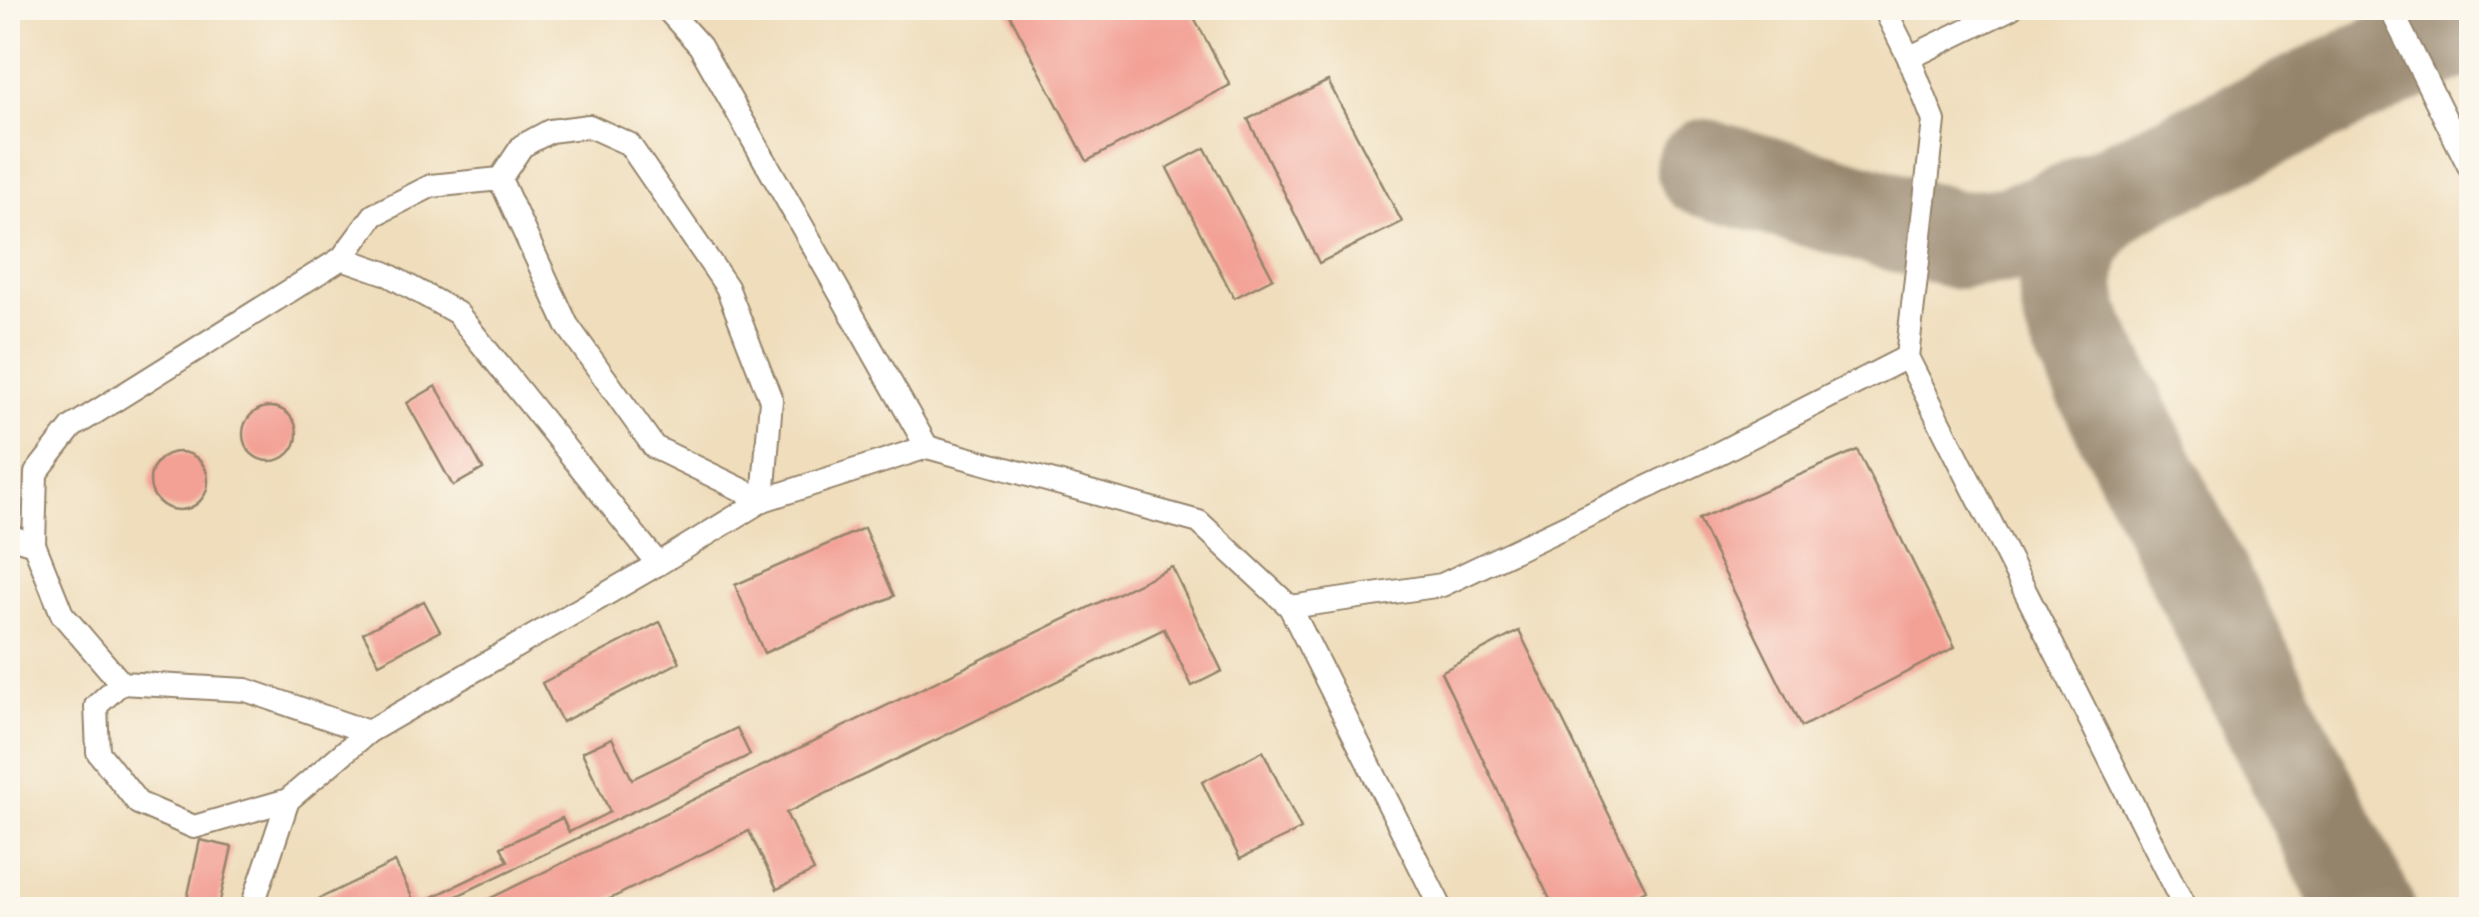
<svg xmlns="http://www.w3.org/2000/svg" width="2479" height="917" font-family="'Sorts Mill Goudy',serif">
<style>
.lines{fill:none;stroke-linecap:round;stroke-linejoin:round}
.taxiway{stroke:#95846c;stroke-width:98}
.building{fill:#f3a095}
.lane-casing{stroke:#95846c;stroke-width:26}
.lane{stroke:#fff;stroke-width:22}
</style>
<rect width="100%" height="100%" fill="#fbf7ec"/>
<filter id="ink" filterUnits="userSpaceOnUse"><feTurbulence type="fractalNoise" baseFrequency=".01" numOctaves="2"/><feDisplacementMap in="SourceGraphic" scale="20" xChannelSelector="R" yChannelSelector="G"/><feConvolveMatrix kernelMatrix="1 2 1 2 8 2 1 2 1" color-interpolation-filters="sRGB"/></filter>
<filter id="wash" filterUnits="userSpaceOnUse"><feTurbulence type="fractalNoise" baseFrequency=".0048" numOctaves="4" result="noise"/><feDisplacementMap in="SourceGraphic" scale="40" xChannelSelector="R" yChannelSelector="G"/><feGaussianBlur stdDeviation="2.25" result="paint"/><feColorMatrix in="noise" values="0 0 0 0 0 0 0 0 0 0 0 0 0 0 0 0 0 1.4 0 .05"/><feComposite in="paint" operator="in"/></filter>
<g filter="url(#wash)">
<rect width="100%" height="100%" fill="#efddbb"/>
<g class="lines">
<!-- taxiway -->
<g class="taxiway">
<path d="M1705,168L1958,240L2005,235L2036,226L2124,187"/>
<path d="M2366,910L2078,333C2054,271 2070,224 2124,187L2472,21"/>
</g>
</g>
<g id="blocks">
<!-- building -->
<g class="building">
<path d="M1015,8H1189L1230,85L1087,161L1008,11Z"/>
<path d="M1328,81L1402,222L1319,263L1248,119Z"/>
<path d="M1205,148L1273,278L1234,298L1167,168Z"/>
<path d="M436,386L483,469L453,486L407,403Z"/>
<circle cx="270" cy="434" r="27"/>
<path d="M1857,450L1955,647L1801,727L1698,519Z"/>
<circle cx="179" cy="481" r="29"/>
<path d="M864,528L894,596L764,653L735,585Z"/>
<path d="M1172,567L1222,671L1192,686L1164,629L786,813L814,871L777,889L749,831L587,910H466Z"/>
<path d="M424,601L440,631L379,663L363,633Z"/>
<path d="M660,622L680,662L562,722L542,683Z"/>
<path d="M1519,631L1646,890L1607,910H1555L1441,672Z"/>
<path d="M737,728L750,755L428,910H296L395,862L416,905L508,861L501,847L562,818L569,832L610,812L582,752L612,738L632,779Z"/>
<path d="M1263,751L1301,829L1240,859L1202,782Z"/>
<path d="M200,840L232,847L218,910L186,904Z"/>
</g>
</g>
</g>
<g filter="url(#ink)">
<use href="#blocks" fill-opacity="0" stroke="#95846c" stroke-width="2.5"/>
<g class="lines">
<!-- lane casing -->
<g class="lane-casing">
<g id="lane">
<path d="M666,8L700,46L927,447"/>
<path d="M1884,8L1909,58L1934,121L1907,357L2186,910"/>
<path d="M2390,8L2472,172"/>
<path d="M1909,58L2011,8"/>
<path d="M342,258L374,215L431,186L500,179L567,325L654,447L763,500L927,447L1199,522L1290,607L1442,910"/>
<path d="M8,536L34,544"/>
<path d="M1290,607L1442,585L1713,456L1907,357"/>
<path d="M121,683L96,706L98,752L138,803L194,827L288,800L368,732L658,564"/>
<path d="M368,732L246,690L121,683L62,614L34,544L36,473L72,427L342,258L385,273L457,313L658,564L763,500L771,400L727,287L629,144L589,126L550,131L522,146L500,179"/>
<path d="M251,910L288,800"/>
</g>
</g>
<!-- lane -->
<use href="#lane" class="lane"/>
</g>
</g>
<!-- margin -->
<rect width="2479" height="917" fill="none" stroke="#fbf7ec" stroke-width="40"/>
</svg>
